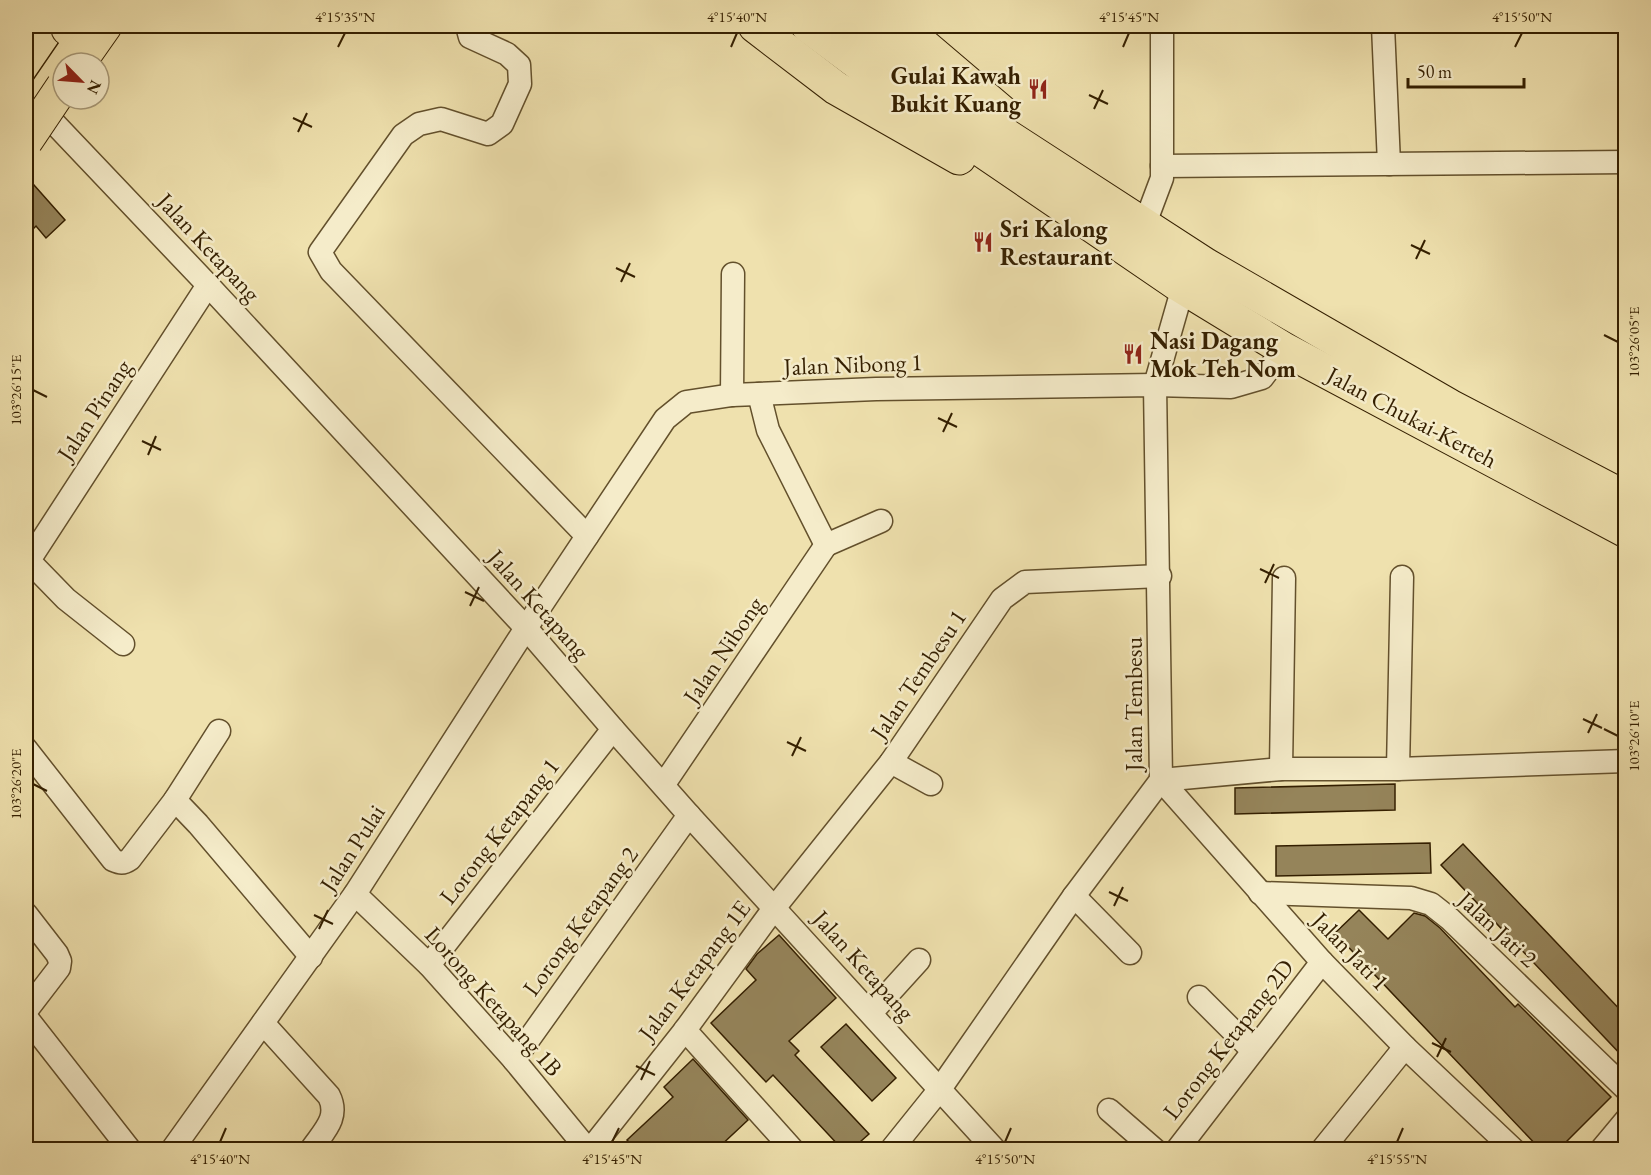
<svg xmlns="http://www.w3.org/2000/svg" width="1651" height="1175" font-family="'EB Garamond',serif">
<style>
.building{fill:#95845a;stroke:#341f00;stroke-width:1.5}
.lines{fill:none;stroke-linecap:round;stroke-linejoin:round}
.minor-casing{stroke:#63502c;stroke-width:25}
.major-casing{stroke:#341f00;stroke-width:31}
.highway-casing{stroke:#341f00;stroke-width:35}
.minor{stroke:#f5ecca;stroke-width:22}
.major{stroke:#efe1ae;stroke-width:28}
.highway{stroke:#efe1ae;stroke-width:33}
.highway-bridge-casing{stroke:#341f00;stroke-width:35;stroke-linecap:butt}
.highway-bridge{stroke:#efe1ae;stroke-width:33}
.ticks{fill:none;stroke:#341f00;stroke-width:2}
.labels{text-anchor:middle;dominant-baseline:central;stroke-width:5;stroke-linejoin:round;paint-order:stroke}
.poi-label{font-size:24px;font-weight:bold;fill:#341f00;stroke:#f5ecca;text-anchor:start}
.street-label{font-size:24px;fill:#341f00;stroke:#f5ecca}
.neatline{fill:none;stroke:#341f00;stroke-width:2}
.ticks-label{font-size:15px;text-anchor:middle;fill:#341f00}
</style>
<rect width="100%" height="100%" fill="#efe1ae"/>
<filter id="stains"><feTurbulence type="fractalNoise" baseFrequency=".00333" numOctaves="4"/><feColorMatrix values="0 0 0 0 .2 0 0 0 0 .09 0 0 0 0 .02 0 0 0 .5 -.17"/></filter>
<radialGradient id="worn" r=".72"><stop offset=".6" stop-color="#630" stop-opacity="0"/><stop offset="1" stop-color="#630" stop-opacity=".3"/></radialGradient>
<!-- building -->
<g class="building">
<path d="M26,176L65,220L46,238L36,226L26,236Z"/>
<path d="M1395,784V810L1235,814V788Z"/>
<path d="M1430,843L1431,873L1276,876V846Z"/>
<path d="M1463,844L1626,1016V1060L1441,865Z"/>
<path d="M1359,910L1388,939L1414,913L1425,916L1440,928L1515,1007L1518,1004L1611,1097L1559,1149H1540L1335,933Z"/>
<path d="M779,935L836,998L789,1041L799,1051L795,1055L869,1134L852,1149H842L773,1075L766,1082L711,1023L756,980L746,969L757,954Z"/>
<path d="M846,1024L896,1078L872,1101L821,1047Z"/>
<path d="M693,1059L748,1120L717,1149H636L627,1140L673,1097L664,1087Z"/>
</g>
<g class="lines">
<!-- minor casing -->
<g class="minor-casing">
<g id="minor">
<path d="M467,26L470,37L507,54L519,65L520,84L502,124L488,134L441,119L419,124L403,135L320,252L331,271L587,536"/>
<path d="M1383,26L1389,164"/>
<path d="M36,104L208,285L526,628L613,729L689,815L995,1150"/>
<path d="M1162,166L1626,162"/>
<path d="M1144,226L1162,178V26"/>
<path d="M759,394L768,430L826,545"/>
<path d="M732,395L733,274"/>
<path d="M826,545L881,521"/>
<path d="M28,560L66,599L123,644"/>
<path d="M26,565L208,285"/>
<path d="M26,749L113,860C120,863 123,864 130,859L175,800L198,824L311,957"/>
<path d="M891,762L931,784"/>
<path d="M1281,769L1284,578"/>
<path d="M1398,769L1402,577"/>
<path d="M1161,780L1322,962L1405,1047L1514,1150"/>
<path d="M1161,780L1281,769H1398L1626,761"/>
<path d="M664,784L826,545"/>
<path d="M175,800L219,731"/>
<path d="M1260,893L1411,898L1431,904L1450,919L1626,1089"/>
<path d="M355,894L429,965L514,1060L588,1150"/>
<path d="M1074,896L1130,953"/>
<path d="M26,914L57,954L60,961L59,968L26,1011"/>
<path d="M429,965L613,729"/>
<path d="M1199,997L1253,1051"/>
<path d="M871,1013L919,960"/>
<path d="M26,1017L130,1150"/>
<path d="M263,1023L329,1096C340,1118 323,1132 311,1150"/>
<path d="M685,1030L793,1150"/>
<path d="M514,1060L689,815"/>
<path d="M1109,1110L1155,1150"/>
<path d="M172,1150L355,894L526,628L665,419L686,402L732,395L876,389L1155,385L1231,387L1262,378L1284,349"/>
<path d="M590,1150L685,1030L775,907L891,762L1002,599L1025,582L1160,576"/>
<path d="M891,1150L940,1089L1074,896L1161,780L1155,385L1183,287"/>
<path d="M1177,1150L1322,962"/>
<path d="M1322,1150L1405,1047"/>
<path d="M1601,1150L1626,1120"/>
</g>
</g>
<!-- major casing -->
<g class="major-casing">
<path id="major" d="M35,103L85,30"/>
</g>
<!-- highway casing -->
<g class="highway-casing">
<g id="highway">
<path d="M755,26L836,88L959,158"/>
<path d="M808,26L902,96L1179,285L1284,349L1626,531"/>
<path d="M858,26L964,108L1206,265L1450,406L1626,498"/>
<path d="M901,26L1002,112"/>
<path d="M68,29V26"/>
<path d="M79,63L105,26"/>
</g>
</g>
<!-- minor -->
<use href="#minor" class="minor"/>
<!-- major -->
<use href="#major" class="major"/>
<!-- highway -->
<use href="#highway" class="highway"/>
<!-- highway-bridge casing -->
<g class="highway-bridge-casing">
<path id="highway-bridge" d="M26,141L63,86"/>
</g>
<!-- highway-bridge -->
<use href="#highway-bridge" class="highway-bridge"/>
</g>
<!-- ticks -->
<path class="ticks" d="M338,47L345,33M731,47L737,33M1123,47L1129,33M1515,47L1522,33M1089,95L1108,104M1094,109L1103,90M293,118L312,127M298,132L307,113M1411,245L1430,254M1416,259L1425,240M616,268L635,277M621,282L630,263M1604,335L1618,342M33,390L47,397M938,418L957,427M943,432L952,413M142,441L161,450M148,455L156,436M1260,569L1279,578M1265,583L1274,564M465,592L484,601M470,606L479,587M1583,719L1602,728M1604,729L1618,736M1588,733L1597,714M787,742L806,751M792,756L801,737M33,784L47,791M1109,892L1128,901M1114,906L1123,887M314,915L333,924M319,929L328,910M1432,1043L1451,1052M1437,1057L1446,1038M636,1066L655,1075M641,1080L650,1061M220,1142L226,1128M612,1142L619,1128M1005,1142L1011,1128M1397,1142L1403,1128"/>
<!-- icons -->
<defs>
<g id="restaurant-bare" transform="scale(1.62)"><path d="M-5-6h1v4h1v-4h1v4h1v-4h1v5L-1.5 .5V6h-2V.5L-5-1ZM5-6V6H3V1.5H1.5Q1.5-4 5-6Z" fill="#8f2418" stroke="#f5ecca" stroke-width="2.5" paint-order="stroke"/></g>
</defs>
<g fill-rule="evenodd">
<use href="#restaurant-bare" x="1038" y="89"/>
<use href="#restaurant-bare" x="983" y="242"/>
<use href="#restaurant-bare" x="1133" y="354"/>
</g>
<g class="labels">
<!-- poi labels -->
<g class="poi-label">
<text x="1021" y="75" text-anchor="end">Gulai Kawah<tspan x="1021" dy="28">Bukit Kuang</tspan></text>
<text x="1000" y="228">Sri Kalong<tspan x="1000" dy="28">Restaurant</tspan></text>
<text x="1150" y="340">Nasi Dagang<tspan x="1150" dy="28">Mok Teh Nom</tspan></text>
</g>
<!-- street labels -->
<g class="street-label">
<text transform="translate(209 247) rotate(47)">Jalan Ketapang</text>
<text transform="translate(853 364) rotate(-2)">Jalan Nibong 1</text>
<text transform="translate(94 410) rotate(-57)">Jalan Pinang</text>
<text transform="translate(1412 417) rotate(28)">Jalan Chukai-Kerteh</text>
<text transform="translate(539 604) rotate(48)">Jalan Ketapang</text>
<text transform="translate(723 650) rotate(-56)">Jalan Nibong</text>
<text transform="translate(918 674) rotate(-56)">Jalan Tembesu 1</text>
<text transform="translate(1133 704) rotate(-90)">Jalan Tembesu</text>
<text transform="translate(499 831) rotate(-52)">Lorong Ketapang 1</text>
<text transform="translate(352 848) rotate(-57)">Jalan Pulai</text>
<text transform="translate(580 921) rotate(-54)">Lorong Ketapang 2</text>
<text transform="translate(1498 929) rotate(43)">Jalan Jati 2</text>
<text transform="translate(1351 951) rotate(46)">Jalan Jati 1</text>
<text transform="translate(864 965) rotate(48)">Jalan Ketapang</text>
<text transform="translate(694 970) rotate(-53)">Jalan Ketapang 1E</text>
<text transform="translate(494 1001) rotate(48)">Lorong Ketapang 1B</text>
<text transform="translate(1228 1039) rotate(-52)">Lorong Ketapang 2D</text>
</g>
</g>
<!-- margin -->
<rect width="1651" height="1175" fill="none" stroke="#efe1ae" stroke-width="66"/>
<!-- north arrow -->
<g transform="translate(81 81) rotate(115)"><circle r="28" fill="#f5ecca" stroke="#a89a79" stroke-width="1.5"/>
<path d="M0-4.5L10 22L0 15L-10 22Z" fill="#8f2418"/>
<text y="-9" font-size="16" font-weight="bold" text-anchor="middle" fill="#341f00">N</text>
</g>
<!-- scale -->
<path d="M1408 78v9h116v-9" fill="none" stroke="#341f00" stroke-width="3"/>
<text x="1417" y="78" font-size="18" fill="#341f00" stroke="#f5ecca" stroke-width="4.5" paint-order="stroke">50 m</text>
<rect x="33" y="33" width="1585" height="1109" class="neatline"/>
<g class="ticks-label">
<text x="345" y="22">4°15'35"N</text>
<text x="737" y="22">4°15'40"N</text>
<text x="1129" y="22">4°15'45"N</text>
<text x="1522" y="22">4°15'50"N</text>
<text transform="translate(1634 342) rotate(-90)" y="5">103°26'05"E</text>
<text transform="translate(16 390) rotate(-90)" y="5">103°26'15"E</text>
<text transform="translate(1634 736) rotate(-90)" y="5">103°26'10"E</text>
<text transform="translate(16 784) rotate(-90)" y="5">103°26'20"E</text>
<text x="220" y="1164">4°15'40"N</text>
<text x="612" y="1164">4°15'45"N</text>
<text x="1005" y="1164">4°15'50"N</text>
<text x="1397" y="1164">4°15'55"N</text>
</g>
<rect width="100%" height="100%" filter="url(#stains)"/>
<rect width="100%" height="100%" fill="url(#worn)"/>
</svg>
